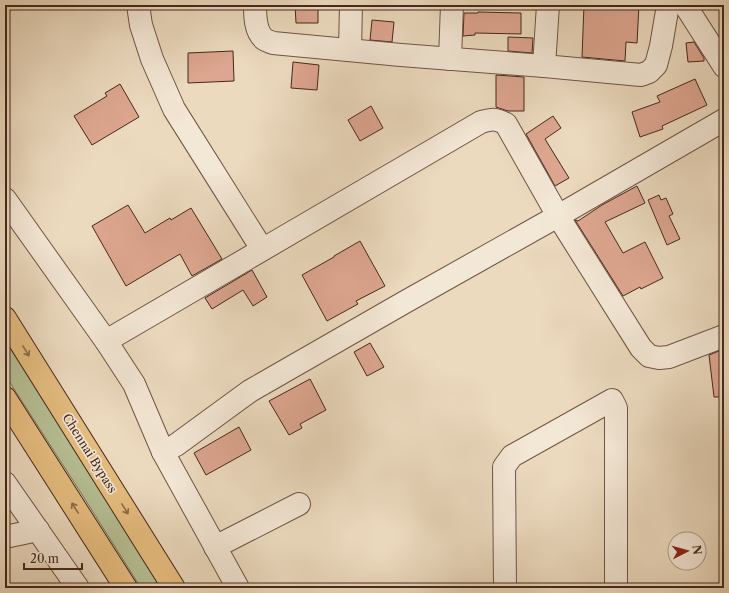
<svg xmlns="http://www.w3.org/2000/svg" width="729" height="593" font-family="'Libre Caslon Text',serif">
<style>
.green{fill:#b6c094;stroke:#7e7458}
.building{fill:#dda690;stroke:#45281b}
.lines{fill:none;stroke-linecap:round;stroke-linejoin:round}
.minor-casing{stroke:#6f5444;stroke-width:24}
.highway-casing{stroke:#45281b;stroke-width:24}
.minor{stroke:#f3e7d5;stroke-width:22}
.highway{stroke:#e6bd80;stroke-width:22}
.oneway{stroke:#8d6b48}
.labels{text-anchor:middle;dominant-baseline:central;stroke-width:3.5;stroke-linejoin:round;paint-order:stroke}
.street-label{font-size:12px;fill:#45281b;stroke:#f3e7d5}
</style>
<rect width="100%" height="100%" fill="#ecdabf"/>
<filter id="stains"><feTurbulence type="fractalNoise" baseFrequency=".005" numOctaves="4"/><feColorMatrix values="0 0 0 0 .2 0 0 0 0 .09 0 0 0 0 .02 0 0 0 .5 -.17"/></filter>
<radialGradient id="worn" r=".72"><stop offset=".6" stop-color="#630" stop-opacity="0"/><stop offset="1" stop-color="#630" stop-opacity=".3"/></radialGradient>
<!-- green -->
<path class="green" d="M5,340L91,473L162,588H141L83,496L5,375Z"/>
<!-- building -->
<g class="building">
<path d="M295,5H318V23H296Z"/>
<path d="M584,5H639L637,43L626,42L625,61L582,57Z"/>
<path d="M478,12L521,13V34L475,33V35L463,36L464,13H478Z"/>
<path d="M372,20L394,22L392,42L370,40Z"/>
<path d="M508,37L533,38L532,53L508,51Z"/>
<path d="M694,42L704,58V61L688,62L686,43Z"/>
<path d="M233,51L234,81L188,83V53Z"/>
<path d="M293,62L319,65L317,90L291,88Z"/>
<path d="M496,75L524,77V111H508L496,107Z"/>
<path d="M695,79L707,105L662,126L663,129L640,137L632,112L660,102L657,96Z"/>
<path d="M120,84L139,117L92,145L74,116L107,96L105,93Z"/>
<path d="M371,106L383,128L360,141L348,120Z"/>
<path d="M553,116L561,128L545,139L569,178L555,186L526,134Z"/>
<path d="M637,186L645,203L605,222L623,253L645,242L663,278L641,289L640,287L623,296L575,220H576L578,221L602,205Z"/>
<path d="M659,195L661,200L666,198L673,214L669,216L680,239L667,245L648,200Z"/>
<path d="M128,205L145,233L170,218L171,220L191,208L222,259L192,276L180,254L126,286L92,226Z"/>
<path d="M360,241L385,286L356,301L358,304L327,321L302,275L334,257V256Z"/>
<path d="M252,270L267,297L253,306L243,290L212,309L205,298Z"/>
<path d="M370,343L384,367L367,376L354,352Z"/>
<path d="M724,349V397H714L709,355Z"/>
<path d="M310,379L326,410L300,424L302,428L289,435L269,401Z"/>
<path d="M239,427L251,450L206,475L194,453Z"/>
</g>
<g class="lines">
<!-- minor casing -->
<g class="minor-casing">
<g id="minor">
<path d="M138,5L141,25L152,59L174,109L262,249"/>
<path d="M255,5C255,16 255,31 264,39C267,41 271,42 273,43L401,55L544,66L641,75L649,72L656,65L661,46L668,5"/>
<path d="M685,5L724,66"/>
<path d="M350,50L351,5"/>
<path d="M450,59L452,5"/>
<path d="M544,66L548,5"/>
<path d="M5,199L106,341L134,384L163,452L238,588"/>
<path d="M106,341L481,122C492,119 495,118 506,124L558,216L641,348L649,356L659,358L669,357L724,336"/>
<path d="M163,452L176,445L250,391L405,302L558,216L724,120"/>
<path d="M5,483L78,588"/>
<path d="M5,537L38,530"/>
<path d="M215,547L299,504"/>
<path d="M505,588L504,467L512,456L612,400L616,408V588"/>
</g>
</g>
<!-- highway casing -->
<g class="highway-casing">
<g id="highway">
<path d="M5,318L174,588"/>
<path d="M5,398L126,588"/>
</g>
</g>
<!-- minor -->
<use href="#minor" class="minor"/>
<!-- highway -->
<use href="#highway" class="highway"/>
</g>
<!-- one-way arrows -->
<defs><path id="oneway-shaft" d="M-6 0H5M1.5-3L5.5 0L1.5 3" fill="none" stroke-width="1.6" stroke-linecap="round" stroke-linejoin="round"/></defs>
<g class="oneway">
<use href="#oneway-shaft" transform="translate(26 351) rotate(58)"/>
<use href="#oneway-shaft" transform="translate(75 508) rotate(-122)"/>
<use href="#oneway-shaft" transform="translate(125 509) rotate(58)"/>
</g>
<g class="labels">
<!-- street labels -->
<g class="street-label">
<text transform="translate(90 453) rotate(58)">Chennai Bypass</text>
</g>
</g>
<!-- margin -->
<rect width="729" height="593" fill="none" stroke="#ecdabf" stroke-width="20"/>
<rect x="6" y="6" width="717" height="581" fill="none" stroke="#45281b" stroke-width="2"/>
<rect x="10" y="10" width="709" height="573" fill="none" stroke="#45281b"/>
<!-- north arrow -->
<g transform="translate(687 551) rotate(84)"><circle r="19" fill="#f3e7d5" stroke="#ad9b8b"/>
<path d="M0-3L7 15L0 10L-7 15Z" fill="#8f2418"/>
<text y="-6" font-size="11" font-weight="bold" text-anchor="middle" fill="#45281b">N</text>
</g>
<!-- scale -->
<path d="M24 563v6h58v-6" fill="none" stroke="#45281b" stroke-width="2"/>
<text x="30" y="563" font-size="12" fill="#45281b" stroke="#f3e7d5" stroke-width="3" paint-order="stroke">20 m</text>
<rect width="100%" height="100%" filter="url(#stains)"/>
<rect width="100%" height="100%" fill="url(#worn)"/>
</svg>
